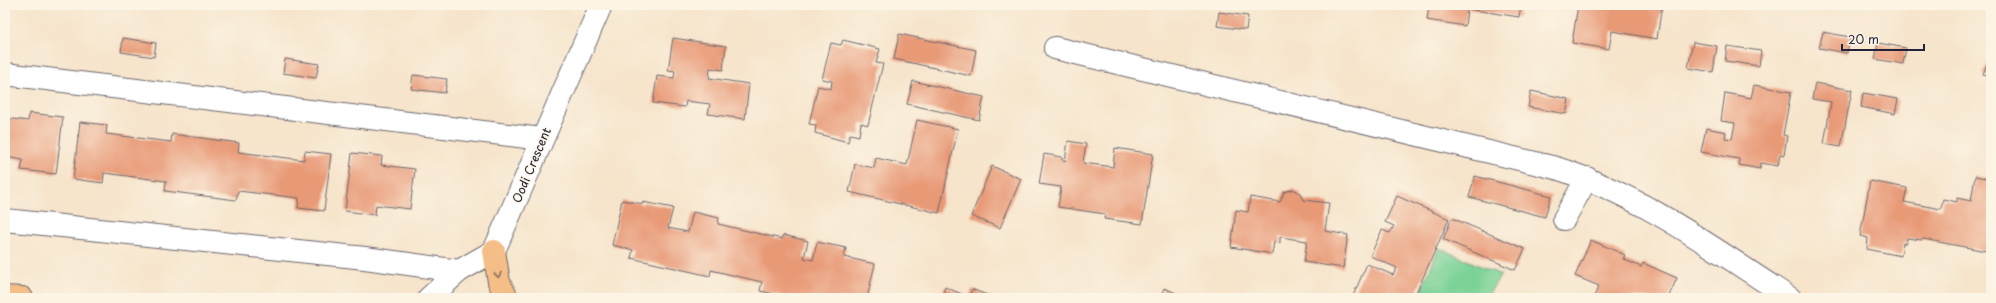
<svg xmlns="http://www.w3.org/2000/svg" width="1996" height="303" font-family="'Playpen Sans',sans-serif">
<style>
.green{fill:#7ad297;stroke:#4e7a69}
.building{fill:#e89976}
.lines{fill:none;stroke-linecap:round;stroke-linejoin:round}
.minor-casing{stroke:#6c666d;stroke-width:24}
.major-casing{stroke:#6c666d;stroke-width:24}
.minor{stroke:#fff;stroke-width:22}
.major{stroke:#f6be87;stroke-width:22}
.oneway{stroke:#8c7061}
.labels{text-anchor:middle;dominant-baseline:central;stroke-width:3;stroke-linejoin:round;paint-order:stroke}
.street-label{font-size:12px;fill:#22223b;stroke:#fcf5e5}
</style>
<rect width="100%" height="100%" fill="#fcf5e5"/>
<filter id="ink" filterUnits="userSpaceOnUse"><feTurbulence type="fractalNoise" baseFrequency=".025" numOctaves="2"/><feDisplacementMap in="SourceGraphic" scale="8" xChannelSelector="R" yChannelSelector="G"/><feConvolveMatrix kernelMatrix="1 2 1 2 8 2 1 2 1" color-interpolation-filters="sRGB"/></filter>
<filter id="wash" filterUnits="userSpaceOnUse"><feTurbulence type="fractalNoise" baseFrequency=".012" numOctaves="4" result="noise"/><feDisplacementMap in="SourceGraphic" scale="16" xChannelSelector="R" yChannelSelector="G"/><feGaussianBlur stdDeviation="0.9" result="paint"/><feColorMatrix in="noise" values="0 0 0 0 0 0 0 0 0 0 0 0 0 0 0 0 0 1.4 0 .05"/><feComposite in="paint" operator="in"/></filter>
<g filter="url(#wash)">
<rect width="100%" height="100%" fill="#f6e4cb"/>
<!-- green -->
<path class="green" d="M1439,248L1501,275L1486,298H1418Z"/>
<g id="blocks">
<!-- building -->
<g class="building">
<path d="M1429,5H1521L1519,17L1467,9L1465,26L1427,20Z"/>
<path d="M1578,5H1662L1657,39L1612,31L1609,49L1572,43Z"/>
<path d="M1219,12L1248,16L1246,30L1217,26Z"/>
<path d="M1823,32L1850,37L1847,53L1819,48Z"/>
<path d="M899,34L976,50L971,76L894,59Z"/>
<path d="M123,38L156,43L154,57L121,52Z"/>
<path d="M673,38L726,46L723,70L710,68L709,78L749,84L745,119L708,114L710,104L686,101L685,107L653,103L657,76L674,78L675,71L668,70Z"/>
<path d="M843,40L880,49L876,63L883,64L868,125L861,123L859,136L850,134L848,142L815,133L816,125L809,124L818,86L831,89L832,81L822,79L831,43L841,45Z"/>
<path d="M1693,42L1717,46L1713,72L1688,68Z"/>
<path d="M1878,43L1906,48L1903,64L1875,59Z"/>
<path d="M1727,46L1761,51L1759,66L1725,61Z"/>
<path d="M1991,54V77L1983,74Z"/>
<path d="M285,59L319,64L316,78L283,73Z"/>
<path d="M413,75L447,79L445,93L411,89Z"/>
<path d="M913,81L984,97L979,120L907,104Z"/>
<path d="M1815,83L1852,90L1841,147L1824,144L1831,102L1812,99Z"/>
<path d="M1754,85L1791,92L1783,135L1787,136L1784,155L1780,154L1778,166L1761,163L1760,169L1739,165V159L1701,152L1706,128L1726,132L1725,138L1732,139L1735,123L1721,121L1725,93L1751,98Z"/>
<path d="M1531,91L1569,99L1566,114L1528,107Z"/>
<path d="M1863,93L1898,99L1895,114L1861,107Z"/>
<path d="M29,113L63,117L56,174L21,170L23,160L5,157V118L28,121Z"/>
<path d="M917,120L958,129L939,213L849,192L855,164L874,168L876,158L907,165Z"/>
<path d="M80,122L107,125L106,134L171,142L172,134L239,143L238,152L304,160L305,151L331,154L324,211L298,208L299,198L238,191L236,200L165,191L166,181L104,173L103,183L73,179Z"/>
<path d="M1068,141L1086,144L1083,163L1113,167L1115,148L1153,154L1142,224L1104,219L1105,214L1058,207L1061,187L1039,184L1044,154L1062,157V160L1065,161Z"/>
<path d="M352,153L382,156L381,165L415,169L410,209L376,205L375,215L345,211Z"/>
<path d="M992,166L1021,179L1000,228L971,216Z"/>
<path d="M1475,176L1551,196L1545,217L1469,197Z"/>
<path d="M1975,176L1991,179V252L1923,239L1922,240L1907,238L1906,243H1903L1901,256L1867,249L1868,238L1860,236L1870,181L1907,188L1904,202L1941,209L1943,199L1957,202V198L1971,201Z"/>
<path d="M1293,189L1300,193L1303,200L1329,203L1325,231L1348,235L1343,268L1304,262L1307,241L1280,237V243L1274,242L1272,254L1231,247L1236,210L1248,212L1250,197L1280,202L1284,192Z"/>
<path d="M1397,196L1449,219L1414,298H1352L1367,264L1393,275L1397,268L1370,256L1382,230L1390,233L1394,226L1385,222Z"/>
<path d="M622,200L643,204V202L673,208L668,228L688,232L693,212L719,218L718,224L782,239L783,235L808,241L804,258L813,260L817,242L846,248L844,257L875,264L867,298H791L760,291L762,282L711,270L710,276L631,258L633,250L612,245Z"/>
<path d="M1452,218L1525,249L1515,270L1443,239Z"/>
<path d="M1591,240L1625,255L1623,259L1641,267L1643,263L1677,278L1668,298H1593L1599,286L1575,276Z"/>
<path d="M945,287L969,297L972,289L994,298H941Z"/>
<path d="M1164,288L1188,298H1160Z"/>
</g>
</g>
</g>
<g filter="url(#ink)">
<use href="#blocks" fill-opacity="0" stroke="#6c666d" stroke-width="1"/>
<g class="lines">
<!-- minor casing -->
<g class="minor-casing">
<g id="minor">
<path d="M1055,48L1556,168C1642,195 1715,250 1790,298"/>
<path d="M5,74L542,139"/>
<path d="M1564,219L1587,178"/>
<path d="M5,220L365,258L459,271"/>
<path d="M429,298L459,271L494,251L601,5"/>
</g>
</g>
<!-- major casing -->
<g class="major-casing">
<g id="major">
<path d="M494,251L499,282L507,298"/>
<path d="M5,297L22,298"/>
</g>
</g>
<!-- minor -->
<use href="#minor" class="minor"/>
<!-- major -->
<use href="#major" class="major"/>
</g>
<!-- one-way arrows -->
<defs><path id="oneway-chevron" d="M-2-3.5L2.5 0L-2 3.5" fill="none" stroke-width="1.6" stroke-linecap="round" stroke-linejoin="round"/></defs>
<use class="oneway" href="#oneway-chevron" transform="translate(498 275) rotate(80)"/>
</g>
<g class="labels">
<!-- street labels -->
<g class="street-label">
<text transform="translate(531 165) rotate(-67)">Oodi Crescent</text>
</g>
</g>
<!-- margin -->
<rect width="1996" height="303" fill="none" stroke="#fcf5e5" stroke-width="20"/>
<!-- scale -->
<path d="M1842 44v6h82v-6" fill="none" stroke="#22223b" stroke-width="2"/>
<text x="1848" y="44" font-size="12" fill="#22223b" stroke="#fcf5e5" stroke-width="3" paint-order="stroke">20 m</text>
</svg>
